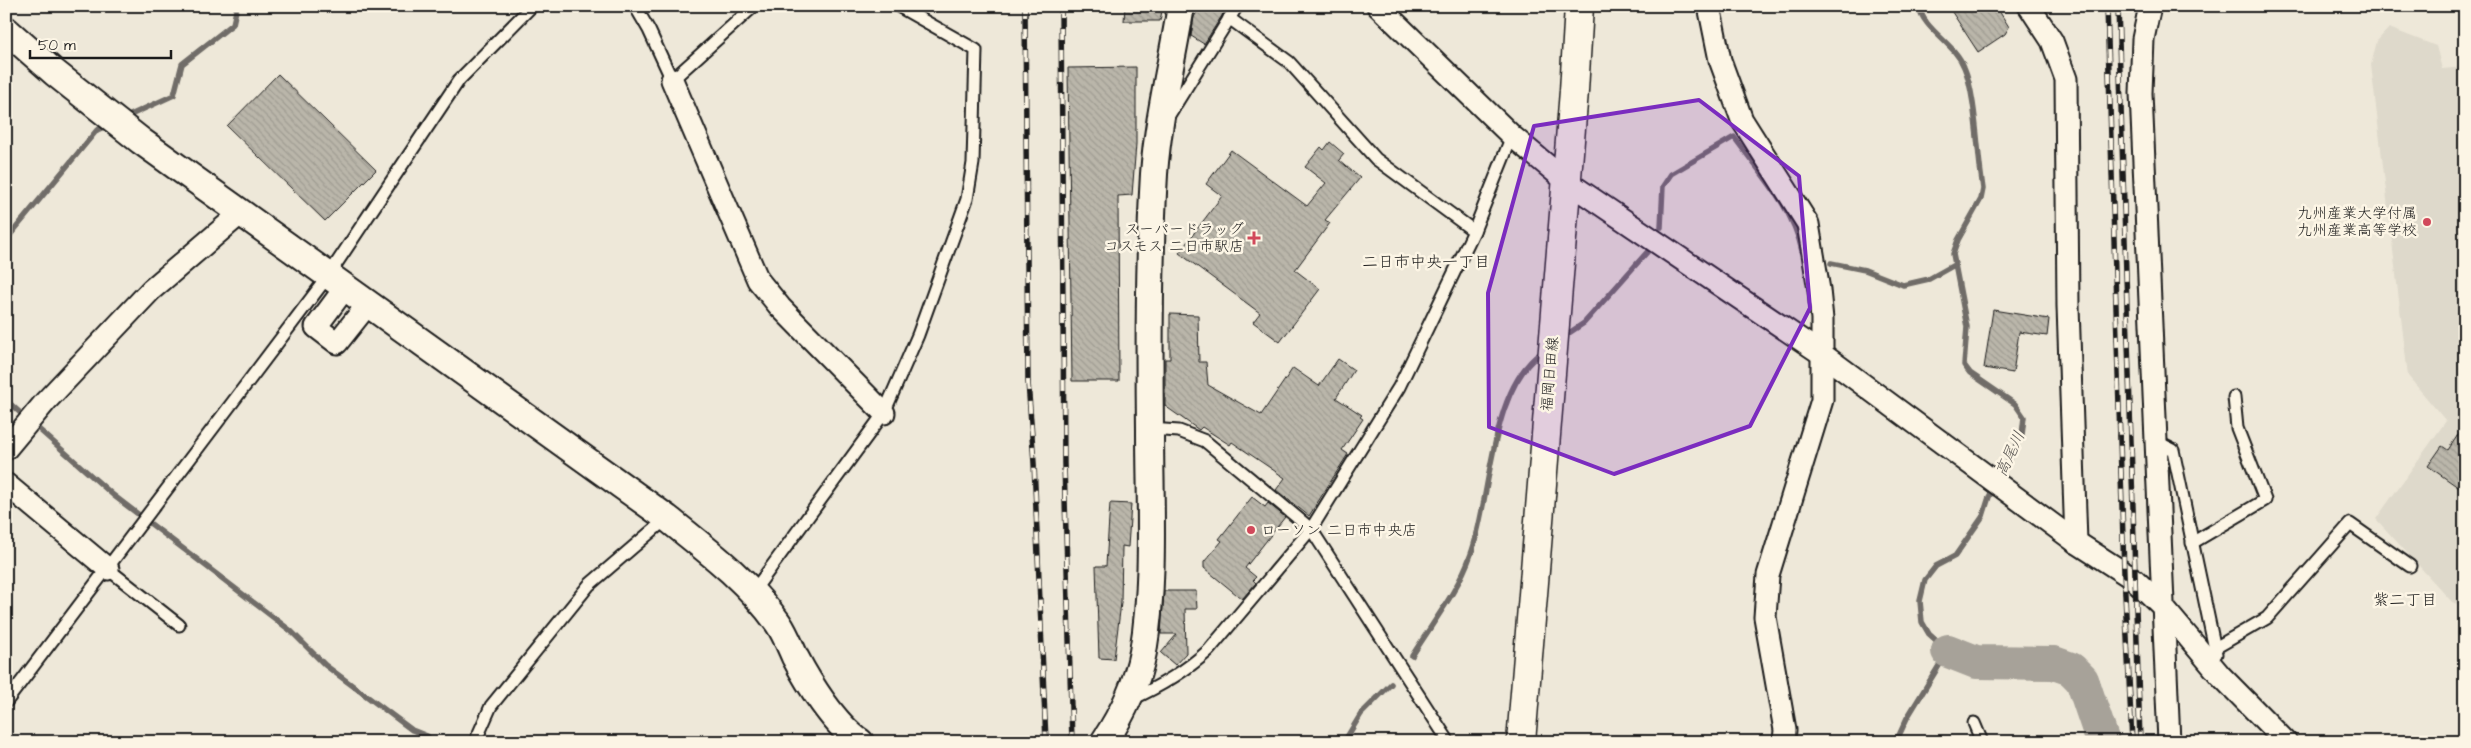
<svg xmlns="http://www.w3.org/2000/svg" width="2471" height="748" font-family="'Architects Daughter','Klee One',sans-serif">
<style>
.built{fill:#ded9cb}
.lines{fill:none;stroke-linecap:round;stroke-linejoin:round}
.stream{stroke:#6f6c67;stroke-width:5.5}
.river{stroke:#a7a299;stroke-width:34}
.building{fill:url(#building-back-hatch);stroke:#1c1c1c}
.service-casing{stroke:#1c1c1c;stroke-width:15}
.minor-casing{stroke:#1c1c1c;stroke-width:25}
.tertiary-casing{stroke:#1c1c1c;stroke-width:30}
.secondary-casing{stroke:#1c1c1c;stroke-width:31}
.service{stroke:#fcf5e5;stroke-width:11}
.minor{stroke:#fcf5e5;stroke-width:21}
.tertiary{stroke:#fcf5e5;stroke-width:26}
.secondary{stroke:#fcf5e5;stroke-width:28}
.rail-casing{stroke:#1c1c1c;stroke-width:5.5}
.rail{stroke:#fcf5e5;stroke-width:4;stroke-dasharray:11;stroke-linecap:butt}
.marked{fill:#7b2cbf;fill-opacity:0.2;stroke:#7b2cbf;stroke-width:4;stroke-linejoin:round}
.poi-dot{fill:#d1495b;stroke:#fcf5e5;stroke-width:2}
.labels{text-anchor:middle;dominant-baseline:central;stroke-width:5;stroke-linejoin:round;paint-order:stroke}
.poi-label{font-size:15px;fill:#1c1c1c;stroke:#fcf5e5;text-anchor:end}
.street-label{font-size:15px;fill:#1c1c1c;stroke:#fcf5e5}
.neighbourhood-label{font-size:16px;fill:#1c1c1c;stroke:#fcf5e5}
.water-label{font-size:16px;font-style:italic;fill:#5b5854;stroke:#fcf5e5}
</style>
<defs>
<pattern id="building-back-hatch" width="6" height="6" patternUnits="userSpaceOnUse" patternTransform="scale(1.25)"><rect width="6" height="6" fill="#bab6aa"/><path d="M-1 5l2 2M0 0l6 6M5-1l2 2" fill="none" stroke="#9f9c92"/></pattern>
</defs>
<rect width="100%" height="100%" fill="#eee8d9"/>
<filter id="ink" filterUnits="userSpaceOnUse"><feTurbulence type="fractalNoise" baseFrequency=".02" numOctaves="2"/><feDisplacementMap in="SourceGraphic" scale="10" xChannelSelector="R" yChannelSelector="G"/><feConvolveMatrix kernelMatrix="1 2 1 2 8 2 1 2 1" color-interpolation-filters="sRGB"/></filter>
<g filter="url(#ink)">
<!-- built -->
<path class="built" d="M2389,28L2436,46L2442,69L2465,67V607L2452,602L2376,519L2446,421L2408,376L2371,65L2377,41Z"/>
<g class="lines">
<!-- stream -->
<g class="stream">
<path d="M124,118L174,95L182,64L233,24L237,6"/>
<path d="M1661,227L1663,186L1671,174L1734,137C1760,173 1793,207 1802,251"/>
<path d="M6,240L97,130L109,125"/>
<path d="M1831,263L1865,270L1903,285L1929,279L1954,265"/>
<path d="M1566,335L1584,323L1649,250"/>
<path d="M6,400L26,418"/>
<path d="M33,424L113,495L291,631L325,665L412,730L427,736L433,742"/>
<path d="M1412,656C1433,622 1458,591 1471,554C1492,496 1489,389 1542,352"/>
<path d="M1344,742L1361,714L1391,684"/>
<path d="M1896,742L1907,718L1948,651L1929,634L1922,622L1920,601L1925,580L1936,566L1955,556L1983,516L1989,497L2022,435L2024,417L2015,404L1970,373L1964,365L1967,327L1953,254L1958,240L1981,199L1983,189L1981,174C1977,145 1975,92 1964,67C1954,42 1923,30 1919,6"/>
</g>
<!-- river -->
<path class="river" d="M1948,651L1976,662L2054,663L2071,669L2082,680L2103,742"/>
</g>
<!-- building -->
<g class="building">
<path d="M1125,6H1163L1160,21H1124Z"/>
<path d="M1201,6H1228L1204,44L1191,36L1194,17Z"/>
<path d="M1948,6H1996L2009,27L2005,34L1978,52Z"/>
<path d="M1136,67V144L1132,195L1118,196L1119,381H1072L1068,68Z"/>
<path d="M278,74L376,170L325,221L227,126Z"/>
<path d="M1330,142L1344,154L1339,160L1360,178L1325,220L1330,223L1295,270L1320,289L1280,342L1253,322L1260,313L1179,253L1222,196L1206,184L1231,150L1307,206L1326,183L1305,167L1321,147L1324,150Z"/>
<path d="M1993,310L2049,319L2047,336L2019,332L2013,373L1984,368Z"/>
<path d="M1170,314L1198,315L1199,362H1206L1208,385L1261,415L1293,368L1319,386L1338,359L1354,370L1336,398L1362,415L1360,417L1363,419L1342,450L1348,454L1309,516L1276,490L1285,478L1232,442L1230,445L1202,427L1199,430L1165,406V359H1170Z"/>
<path d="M2465,424V492L2428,466L2442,446L2448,450Z"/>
<path d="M1252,497L1265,507L1268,503L1285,517L1245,568L1256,577L1253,580L1256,583L1242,599L1204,568V562L1222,541L1219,539Z"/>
<path d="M1110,503L1131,504L1128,547L1122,546L1121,603L1114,659L1099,658L1096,566H1106Z"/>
<path d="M1164,591H1196L1197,609H1185L1186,653L1175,665L1161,653L1177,634H1161Z"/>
</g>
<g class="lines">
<!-- service casing -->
<g class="service-casing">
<g id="service">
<path d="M635,6L649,30L672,80L754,6"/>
<path d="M1229,18L1289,62L1376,159L1474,231"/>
<path d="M1169,115L1237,6"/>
<path d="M1150,429L1179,431L1205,441L1311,529L1449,742"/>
<path d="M2155,441L2173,450L2216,654"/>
<path d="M2192,543L2265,500L2237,428L2234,397"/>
<path d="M108,569L179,625"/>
<path d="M753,592L884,413L918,335L967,199L973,163L976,50L898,6"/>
<path d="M2215,648L2267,618L2350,524L2410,566"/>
<path d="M1130,700C1159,687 1185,672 1209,650L1311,529L1399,387L1474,231L1512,136"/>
<path d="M6,702L328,276L459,80L532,6"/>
<path d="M1974,723L1982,742"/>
<path d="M475,742L491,706L589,585L667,518"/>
</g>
</g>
<!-- minor casing -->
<g class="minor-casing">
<g id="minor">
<path d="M1378,6L1512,136L1566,181L1822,354L2076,542L2135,580L2162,606L2220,675L2286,742"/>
<path d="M1709,6L1720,60L1742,120L1808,224L1819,290L1822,319V400L1768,575L1765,617L1785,730L1784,742"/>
<path d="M2029,6L2052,41L2066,79L2068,306L2076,542"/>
<path d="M2150,6L2143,39L2141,93L2169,742"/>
<path d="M672,80L758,280L780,307L884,413"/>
<path d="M345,288L316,327L337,343L368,304"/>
<path d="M6,449L46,401L151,290L241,213"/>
<path d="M6,484L108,569"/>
</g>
</g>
<!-- tertiary casing -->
<g class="tertiary-casing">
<g id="tertiary">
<path d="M6,30L55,73L141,141L667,518C707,550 748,581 778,623C785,633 790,646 795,657C809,684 835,725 860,742"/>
<path d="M1104,742C1122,715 1137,684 1143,652C1155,582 1150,502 1150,430C1149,345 1149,259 1154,174C1158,118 1172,62 1181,6"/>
</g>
</g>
<!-- secondary casing -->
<g class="secondary-casing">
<path id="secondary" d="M1521,742L1574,91L1579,6"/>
</g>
<!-- service -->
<use href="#service" class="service"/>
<!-- minor -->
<use href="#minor" class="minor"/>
<!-- tertiary -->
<use href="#tertiary" class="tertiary"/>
<!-- secondary -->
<use href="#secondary" class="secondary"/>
<!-- rail casing -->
<g class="rail-casing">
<g id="rail">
<path d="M1025,6L1028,382L1034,463L1046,742"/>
<path d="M1061,6L1064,464L1072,742"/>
<path d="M2107,6L2124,573L2132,742"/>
<path d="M2118,6L2140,742"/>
</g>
</g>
<!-- rail -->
<use href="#rail" class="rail"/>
</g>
</g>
<!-- marked area -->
<path class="marked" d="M1699,100L1799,176L1810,308L1750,426L1614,474L1489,427L1488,293L1534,126Z"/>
<!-- markers -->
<g class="poi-dot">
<circle cx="2427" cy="222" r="5"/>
<path d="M1251.5 230.5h5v5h5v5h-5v5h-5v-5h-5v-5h5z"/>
<circle cx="1251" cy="530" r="5"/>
</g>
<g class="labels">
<!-- poi labels -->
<g class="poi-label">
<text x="2417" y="213">九州産業大学付属<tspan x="2417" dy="17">九州産業高等学校</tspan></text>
<text x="1244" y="229">スーパードラッグ<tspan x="1244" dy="17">コスモス 二日市駅店</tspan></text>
<text x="1261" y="530" text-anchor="start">ローソン 二日市中央店</text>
</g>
<!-- street labels -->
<g class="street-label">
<text transform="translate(1550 374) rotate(-85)">福岡日田線</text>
</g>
<!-- neighbourhood labels -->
<g class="neighbourhood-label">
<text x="1426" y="262">二日市中央一丁目</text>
<text x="2405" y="600">紫二丁目</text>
</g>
<!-- water labels -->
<g class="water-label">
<text transform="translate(2010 454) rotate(-65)">高尾川</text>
</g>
</g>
<!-- margin -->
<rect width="2471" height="748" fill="none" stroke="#fcf5e5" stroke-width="25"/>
<rect x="12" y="12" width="2446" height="723" fill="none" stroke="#1c1c1c" stroke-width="2" filter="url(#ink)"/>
<!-- scale -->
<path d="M30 50v8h141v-8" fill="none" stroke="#1c1c1c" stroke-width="2.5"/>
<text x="38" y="50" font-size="15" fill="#1c1c1c" stroke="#fcf5e5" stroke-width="4" paint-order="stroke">50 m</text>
</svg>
